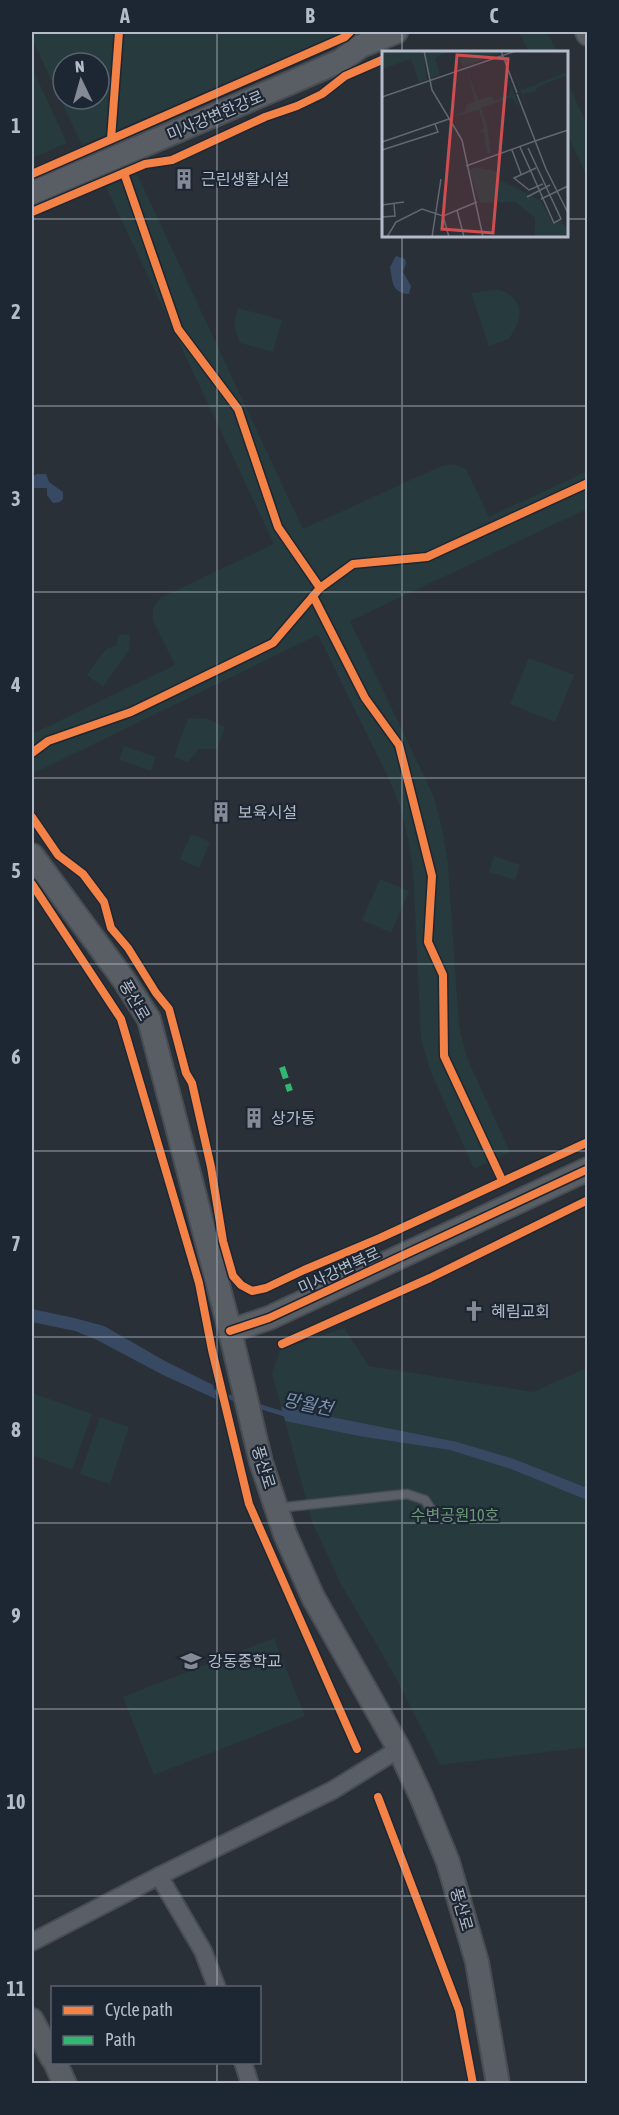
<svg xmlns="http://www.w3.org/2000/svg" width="619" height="2115" font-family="'Asap Condensed','Noto Sans KR',sans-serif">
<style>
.green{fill:#273a3e;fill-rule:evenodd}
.water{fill:#384963}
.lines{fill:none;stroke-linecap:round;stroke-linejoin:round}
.stream{stroke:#384963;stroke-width:4.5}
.lane-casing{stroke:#484c53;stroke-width:11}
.street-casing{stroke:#484c53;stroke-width:20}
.secondary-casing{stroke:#484c53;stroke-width:26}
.lane{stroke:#5a5e66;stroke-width:8}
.street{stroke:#5a5e66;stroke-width:16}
.secondary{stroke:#595d64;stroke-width:22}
.quiet{stroke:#33b770;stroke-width:6;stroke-dasharray:12 6;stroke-linecap:butt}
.cycleway-casing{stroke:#1d2633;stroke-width:11}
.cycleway{stroke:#f48246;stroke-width:8}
.grid{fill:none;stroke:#b4bcc9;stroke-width:1.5;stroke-opacity:0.55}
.labels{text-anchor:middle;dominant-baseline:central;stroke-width:4.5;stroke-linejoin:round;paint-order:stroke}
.street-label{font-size:16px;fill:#b4bcc9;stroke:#1d2633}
.poi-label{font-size:16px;fill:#b4bcc9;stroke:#1d2633;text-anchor:start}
.park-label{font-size:16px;fill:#6b9a76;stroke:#1d2633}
.water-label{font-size:18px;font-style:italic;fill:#7c92b1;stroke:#1d2633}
.inset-road{fill:none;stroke:#616872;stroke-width:1.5}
.view{fill:#ce4d50;fill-opacity:0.15;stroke:#ce4d50;stroke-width:3}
.inset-edge{fill:none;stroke:#b4bcc9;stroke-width:3}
.neatline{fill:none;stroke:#b4bcc9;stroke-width:2}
.grid-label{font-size:20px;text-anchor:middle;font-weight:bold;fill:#b4bcc9}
</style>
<rect width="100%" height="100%" fill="#2a3038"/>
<!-- green -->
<g class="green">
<path d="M32,32H343L82,145L32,39ZM63,63H99V99H63Z"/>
<path d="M519,32H547L557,52H529Z"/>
<path d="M32,70H33L67,143L32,158Z"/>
<path d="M567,81L587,125V177L567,133Z"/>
<path d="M137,174L303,529L439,467L453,464L466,469L489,517L587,471V509L350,621L434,797L442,828L448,864L459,1027L467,1058L510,1152L474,1169L430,1070L421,1039L413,871L408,837L400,807L390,781L318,635L32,774V734L175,665L153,621V609L160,598L274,544L106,187Z"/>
<path d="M495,290C503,290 507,292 513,298C526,311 517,326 509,339L489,346L471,293Z"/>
<path d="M238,308L282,320L273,352L240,343L234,325Z"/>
<path d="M129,634L130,648L103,687L87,675L106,649L117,645L118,635Z"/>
<path d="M529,658L574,675L555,722L510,704Z"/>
<path d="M188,718L208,719L225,727L217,749H199L188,762L174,757Z"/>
<path d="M124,746L156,757L151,771L119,759Z"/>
<path d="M191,834L210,842L199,868L180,859Z"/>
<path d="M494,856L520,865L515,880L489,872Z"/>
<path d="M380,879L409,891L391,933L362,920Z"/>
<path d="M344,1328L369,1366L533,1392L587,1368V1747L440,1765L396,1678L341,1584L312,1522L272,1373L280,1350Z"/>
<path d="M32,1393L92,1414L72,1470L32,1455Z"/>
<path d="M100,1417L129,1427L110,1484L80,1474Z"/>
<path d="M274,1638L305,1716L154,1775L123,1697Z"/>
</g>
<!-- water -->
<g class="water">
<path d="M396,256L405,259L406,263L403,272L411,286L409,294C391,293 393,281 390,267Z"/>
<path d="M37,474H46L49,482L63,492V499L60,502L53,503L47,495V488H32L33,476Z"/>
<path d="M32,1309L74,1318L104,1326L165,1361L213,1385L216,1399L163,1375L97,1340L75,1331L32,1322Z"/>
<path d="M281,1407L457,1442L514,1459L587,1488V1500L511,1469L450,1450L359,1436L285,1421Z"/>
</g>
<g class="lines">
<!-- stream -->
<g class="stream">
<path d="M209,1390L238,1400"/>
<path d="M255,1405L287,1415"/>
</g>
<!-- lane casing -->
<g class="lane-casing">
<path id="lane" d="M277,1508L407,1494L425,1500L433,1512"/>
</g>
<!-- street casing -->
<g class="street-casing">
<g id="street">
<path d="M159,1876L203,1951L217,1988"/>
<path d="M32,1942L159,1876L333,1790L399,1749"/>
<path d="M243,2062L250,2084"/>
</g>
</g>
<!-- secondary casing -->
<g class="secondary-casing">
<g id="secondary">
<path d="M587,32L588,34"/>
<path d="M32,193L292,82L340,61L361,46L396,32"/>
<path d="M32,855L124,980L149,1019L230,1331L261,1462L285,1534L313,1597L399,1749L421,1796L448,1862L477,1962L498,2084"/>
<path d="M230,1331L269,1318L588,1169"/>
<path d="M32,2020L52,2058"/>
<path d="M55,2062L65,2084"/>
</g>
</g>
<!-- lane -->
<use href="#lane" class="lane"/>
<!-- street -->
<use href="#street" class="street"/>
<!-- secondary -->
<use href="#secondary" class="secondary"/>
<!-- quiet -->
<path class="quiet" d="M282,1067L290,1091"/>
<!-- cycleway casing -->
<g class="cycleway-casing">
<g id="cycleway">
<path d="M111,139L119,32"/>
<path d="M124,173L178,329L238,409L278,527L320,588"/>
<path d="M32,174L345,37L350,32"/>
<path d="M32,212L145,164L172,160L265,117L297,106L322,94L345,76L384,59"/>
<path d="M313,596L365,698L399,745L432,876L428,942L443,975L444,1056L502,1180"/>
<path d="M32,753L48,741L131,712L273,643L320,588L353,564L427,557L588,483"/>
<path d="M32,817L58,855L83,874L104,902L111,928L128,948L156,993L169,1009L186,1073L192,1083L211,1167L223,1241L233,1276L241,1285L252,1291L266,1288L304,1270L380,1238L588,1142"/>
<path d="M32,884L121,1019L199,1283L212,1350L249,1504L357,1749"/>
<path d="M230,1331L269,1318L588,1169"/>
<path d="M282,1344L430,1278L588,1200"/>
<path d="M378,1797L459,2010L473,2084"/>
</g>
</g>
<!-- cycleway -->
<use href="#cycleway" class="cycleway"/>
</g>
<!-- grid -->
<path class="grid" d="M217,32V1988M402,32V52M32,219H384M566,219H588M402,236V2084M32,406H588M32,592H588M32,778H588M32,964H588M32,1151H588M32,1337H588M32,1523H588M32,1709H588M32,1896H588M217,2062V2084"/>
<!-- icons -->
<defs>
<g id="building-bare" transform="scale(1.62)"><path d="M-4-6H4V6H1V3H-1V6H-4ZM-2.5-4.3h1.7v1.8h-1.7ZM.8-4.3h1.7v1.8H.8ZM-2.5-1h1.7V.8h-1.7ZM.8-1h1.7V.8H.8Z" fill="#848b96" stroke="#1d2633" stroke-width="2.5" paint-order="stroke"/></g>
<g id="church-bare" transform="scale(1.62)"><path d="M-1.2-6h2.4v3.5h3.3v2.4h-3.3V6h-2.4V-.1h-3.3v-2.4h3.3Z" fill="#848b96" stroke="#1d2633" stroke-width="2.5" paint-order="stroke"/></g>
<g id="school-bare" transform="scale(1.62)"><path d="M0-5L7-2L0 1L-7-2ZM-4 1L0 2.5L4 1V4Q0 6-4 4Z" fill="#848b96" stroke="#1d2633" stroke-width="2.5" paint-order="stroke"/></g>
</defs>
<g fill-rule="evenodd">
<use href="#building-bare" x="184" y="179"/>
<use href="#building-bare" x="221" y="812"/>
<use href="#building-bare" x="254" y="1118"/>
<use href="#church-bare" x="474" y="1311"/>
<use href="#school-bare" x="191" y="1661"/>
</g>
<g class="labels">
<!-- street labels -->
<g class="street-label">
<text transform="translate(215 115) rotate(-23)">미사강변한강로</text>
<text transform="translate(135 1000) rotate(60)">풍산로</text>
<text transform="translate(339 1270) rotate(-25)">미사강변북로</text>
<text transform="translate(264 1467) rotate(73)">풍산로</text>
<text transform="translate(462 1909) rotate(74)">풍산로</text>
</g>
<!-- poi labels -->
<g class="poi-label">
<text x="201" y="179">근린생활시설</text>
<text x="238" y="812">보육시설</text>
<text x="271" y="1118">상가동</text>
<text x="491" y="1311">혜림교회</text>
<text x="208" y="1661">강동중학교</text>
</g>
<!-- park labels -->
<g class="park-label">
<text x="455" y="1515">수변공원10호</text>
</g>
<!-- water labels -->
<g class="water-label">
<text transform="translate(308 1404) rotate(12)">망월천</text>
</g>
</g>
<!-- overview -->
<g transform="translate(382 51)">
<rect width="186" height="186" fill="#2a3038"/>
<path d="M0,0H41L45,29L37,31L29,8L0,18ZM42,0H68L53,7L58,24L48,27ZM75,0H116L117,3L81,16ZM127,5L140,39L183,22L186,24L155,36L153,41L141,42L147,63ZM85,19L96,49L109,45L112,50L127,44V40L129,43L126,27L138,59L130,46L99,57L105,75L109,102L105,103L102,81L98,82L102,76L97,59L69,66L84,60V54L93,50ZM94,116L114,120L118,129L159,150L171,173L179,170L186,178V186H153V167L133,151L98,152L87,119Z" fill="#273a3e"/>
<path class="inset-road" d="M42,0L50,39L80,89L101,186M119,0L135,42M135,43L164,118L186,162M0,46L134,0M153,90L186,79M0,91L67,68M138,96L172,172L179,168L146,97M0,99L56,81L53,73M130,99L139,123M84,115L153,90M154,117L132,127L147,139L161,133M145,146L168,134M159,148L186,135M0,154L22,151M75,159L82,186M61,165L95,151M0,166L13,165L12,152M5,186L14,171L40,158L61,165L67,186M50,186L59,128"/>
<path class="view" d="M75,4L126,8L111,182L60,178Z"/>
<rect width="186" height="186" class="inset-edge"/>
</g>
<!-- border -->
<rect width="619" height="2115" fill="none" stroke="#1d2633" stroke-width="66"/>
<!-- legend -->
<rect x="51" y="1986" width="210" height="78" fill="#1d2633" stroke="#59626f" stroke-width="1.5"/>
<rect x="63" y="2006" width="30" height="9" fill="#f48246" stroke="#59626f" stroke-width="1.5"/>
<text x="105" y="2016" font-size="18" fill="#b4bcc9">Cycle path</text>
<rect x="63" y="2036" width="30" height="9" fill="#33b770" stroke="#59626f" stroke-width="1.5"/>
<text x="105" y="2046" font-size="18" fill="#b4bcc9">Path</text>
<!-- north arrow -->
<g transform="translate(81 81) rotate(355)"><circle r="28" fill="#1d2633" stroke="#59626f" stroke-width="1.5"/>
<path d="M0-4.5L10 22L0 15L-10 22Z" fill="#848b96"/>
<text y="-9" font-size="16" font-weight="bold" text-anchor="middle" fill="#b4bcc9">N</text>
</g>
<rect x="33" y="33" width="553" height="2049" class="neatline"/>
<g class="grid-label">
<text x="125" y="23">A</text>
<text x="310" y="23">B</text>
<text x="494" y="23">C</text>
<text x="16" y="133">1</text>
<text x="16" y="319">2</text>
<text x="16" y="506">3</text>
<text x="16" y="692">4</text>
<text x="16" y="878">5</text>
<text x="16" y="1064">6</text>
<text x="16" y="1251">7</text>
<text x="16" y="1437">8</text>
<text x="16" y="1623">9</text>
<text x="16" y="1809">10</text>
<text x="16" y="1996">11</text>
</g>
</svg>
